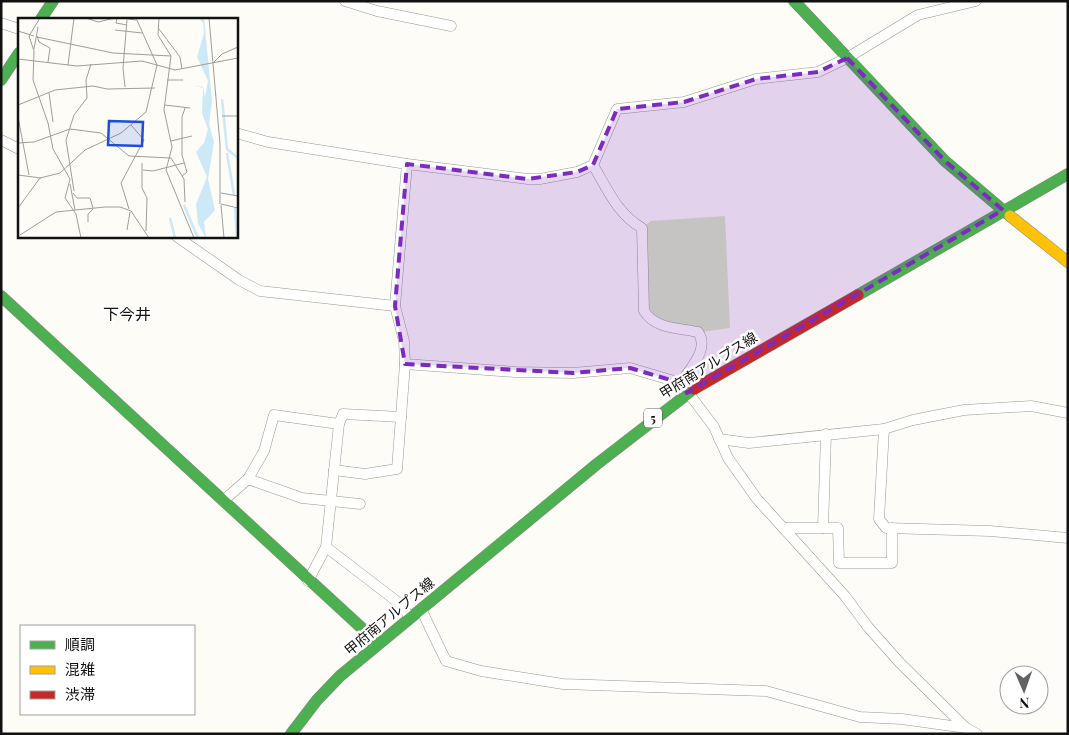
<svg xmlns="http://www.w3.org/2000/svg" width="1069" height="735" font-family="'Playfair Display','Noto Sans JP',serif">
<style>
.forest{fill:#d8eac5}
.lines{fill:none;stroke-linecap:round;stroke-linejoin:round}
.street-casing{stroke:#979795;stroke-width:11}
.fast-casing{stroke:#8e8d8b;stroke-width:12}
.slow-casing{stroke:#8e8d8b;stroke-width:12}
.jam-casing{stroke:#8e8d8b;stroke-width:12}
.street{stroke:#fffffe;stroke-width:10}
.fast{stroke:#4caf50;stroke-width:11}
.slow{stroke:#ffc107;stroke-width:11}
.jam{stroke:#c62828;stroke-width:11}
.marked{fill:#7b2cbf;fill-opacity:0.2;stroke:#7b2cbf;stroke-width:4;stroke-dasharray:10 6;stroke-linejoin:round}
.labels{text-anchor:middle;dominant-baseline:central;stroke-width:5;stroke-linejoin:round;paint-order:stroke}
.shield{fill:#fff;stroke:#585858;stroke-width:1}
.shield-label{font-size:12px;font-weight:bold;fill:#111}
.street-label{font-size:14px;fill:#111;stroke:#fff}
.quarter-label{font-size:16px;fill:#111;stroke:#fff}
.inset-river{fill:none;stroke:#cde8f7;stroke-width:2.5}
.inset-road{fill:none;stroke:#9f9e9b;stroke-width:1}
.view{fill:#1d4ed8;fill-opacity:0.15;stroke:#1d4ed8;stroke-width:2.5}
.inset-edge{fill:none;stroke:#111;stroke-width:2.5}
</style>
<rect width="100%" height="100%" fill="#fdfcf7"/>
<!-- forest -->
<path class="forest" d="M725,216L730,328L702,332L655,318L648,306L646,225L651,221Z"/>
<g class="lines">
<!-- street casing -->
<g class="street-casing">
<g id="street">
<path d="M345,1L377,11L451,26"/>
<path d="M1,23L19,29"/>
<path d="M236,133L268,142L407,164L528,179H540L577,172L593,165L617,109L684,102L756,79L818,72L847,58L918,15L976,1"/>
<path d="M1,140L19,149"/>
<path d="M593,165C607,188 617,214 642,228L644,311C655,329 679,328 698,332C710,349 690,368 681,383L714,427L728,458L757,499L845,596L868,627L900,663L966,728L977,734"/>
<path d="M176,236L239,280L260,291L395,306"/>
<path d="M405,364L515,372L573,373L630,368L681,383"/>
<path d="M884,429L879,519L886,528L990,531L1068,538"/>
<path d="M719,439L749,443L884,429L913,420L964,410L1031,406L1068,413"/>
<path d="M334,470L365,474L397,469L405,364L404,341L395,306L407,164"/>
<path d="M248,479L302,498L360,504"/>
<path d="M223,501L248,479L264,451L274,415L339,424"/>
<path d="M783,528H838L839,563H892V528"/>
<path d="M823,528L826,434"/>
<path d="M326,547L399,603L410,617"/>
<path d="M308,581L326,547L339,424L343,414L401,417"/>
<path d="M421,609L446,661L481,671L563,684L766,691L860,717L902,719L966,728"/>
</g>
</g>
<!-- fast casing -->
<g class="fast-casing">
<g id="fast">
<path d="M794,1L945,161L1010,216"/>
<path d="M41,19L53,1"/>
<path d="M1,80L19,53"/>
<path d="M858,295L1068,174"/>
<path d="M1,296L378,643"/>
<path d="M291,734L317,700L340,676L597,464L694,389"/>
</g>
</g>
<!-- slow casing -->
<g class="slow-casing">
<path id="slow" d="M1010,216L1068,262"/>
</g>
<!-- jam casing -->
<g class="jam-casing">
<path id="jam" d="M694,389L858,295"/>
</g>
<!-- street -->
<use href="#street" class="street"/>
<!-- fast -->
<use href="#fast" class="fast"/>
<!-- slow -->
<use href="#slow" class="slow"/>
<!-- jam -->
<use href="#jam" class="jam"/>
</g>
<!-- marked area -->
<path class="marked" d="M847,58L945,161L1003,210L687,393L681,383L630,368L573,373L405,364L395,306L407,164L528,179L577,172L593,165L617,109L684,102L756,79L818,72Z"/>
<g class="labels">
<!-- shield labels -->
<rect class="shield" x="644" y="408.5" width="18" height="19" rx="4"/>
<g class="shield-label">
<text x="653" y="418">5</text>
</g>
<!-- street labels -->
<g class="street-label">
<text transform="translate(708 365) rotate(-32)">甲府南アルプス線</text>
<text transform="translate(389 616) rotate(-40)">甲府南アルプス線</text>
</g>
<!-- quarter labels -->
<g class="quarter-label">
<text x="127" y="313">下今井</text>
</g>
</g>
<!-- overview -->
<g transform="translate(18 18)">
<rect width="220" height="220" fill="#fdfcf7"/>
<path d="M181,0H186L194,83L191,106L196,124L190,161L197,192L186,204L188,220L180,206L178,186L189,159L178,134L186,125L190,111L184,95L185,70L176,67L185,69L187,79L190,63L179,39L186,15L185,5Z" fill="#cde8f7"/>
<path class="inset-river" d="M204,81L209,131L220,140M209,135L216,177M166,187L180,220M217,190L219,220M152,200L157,220"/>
<path class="inset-road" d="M22,0L11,18L16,33L15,62L30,105L35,131L52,161L47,180L58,196L63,220M68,0L80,4L97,0M99,0L98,5L109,7M103,0L118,2M118,0L139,47M141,0L140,17L153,38L146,92L154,129L148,152L176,220M191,0L202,126V186M141,11L162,39L164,51M97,12L124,15M0,13L16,18M19,18L21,24L32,30L30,44M19,19L95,35L153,38M16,31L20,9M0,41L59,48L124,43L157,52L220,40M195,45L204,36L220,29M50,47L56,0M149,62H165M107,69L105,50L109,2M31,75L35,104M0,87L37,72L75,68L89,71L137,70M147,87L172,90M204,98H220M0,99L11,157M153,123L174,118M0,125L16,124L52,111L83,115L111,138L153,140L166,161L167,184M124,145V170L129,180L128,213M125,152L135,153L166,145M0,157L23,160M164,158L169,154L164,137V99L167,90M52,166L57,192M56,173L48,122L56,97L69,80L68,62L73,46M55,175L59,180H72L75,190M203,175L220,178M203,186L220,190M203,187L206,220M87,189H102L113,193L131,220M0,190L22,160L42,155L67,132L103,115L128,94L139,47M111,191L103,165L126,122L113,107M70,204V196L75,191M109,212L112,194M2,217L38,194L87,189"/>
<path class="view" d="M91,103L125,104L124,128L90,127Z"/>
<rect width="220" height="220" class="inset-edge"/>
</g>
<!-- border -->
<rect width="1069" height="735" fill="none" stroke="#111111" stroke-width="5"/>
<!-- legend -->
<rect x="20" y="625" width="175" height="90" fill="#ffffff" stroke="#a0a0a0"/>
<rect x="30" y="641" width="25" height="8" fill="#4caf50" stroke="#a0a0a0"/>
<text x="65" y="650" font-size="15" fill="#111111">順調</text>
<rect x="30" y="666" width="25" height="8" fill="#ffc107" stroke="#a0a0a0"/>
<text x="65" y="675" font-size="15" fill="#111111">混雑</text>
<rect x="30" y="691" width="25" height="8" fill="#c62828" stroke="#a0a0a0"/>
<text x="65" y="700" font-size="15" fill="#111111">渋滞</text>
<!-- north arrow -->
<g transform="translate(1024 690) rotate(178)"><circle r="24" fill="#ffffff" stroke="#a0a0a0"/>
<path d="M0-4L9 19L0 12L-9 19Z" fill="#646362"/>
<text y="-8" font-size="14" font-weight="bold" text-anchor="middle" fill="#111111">N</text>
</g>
</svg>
